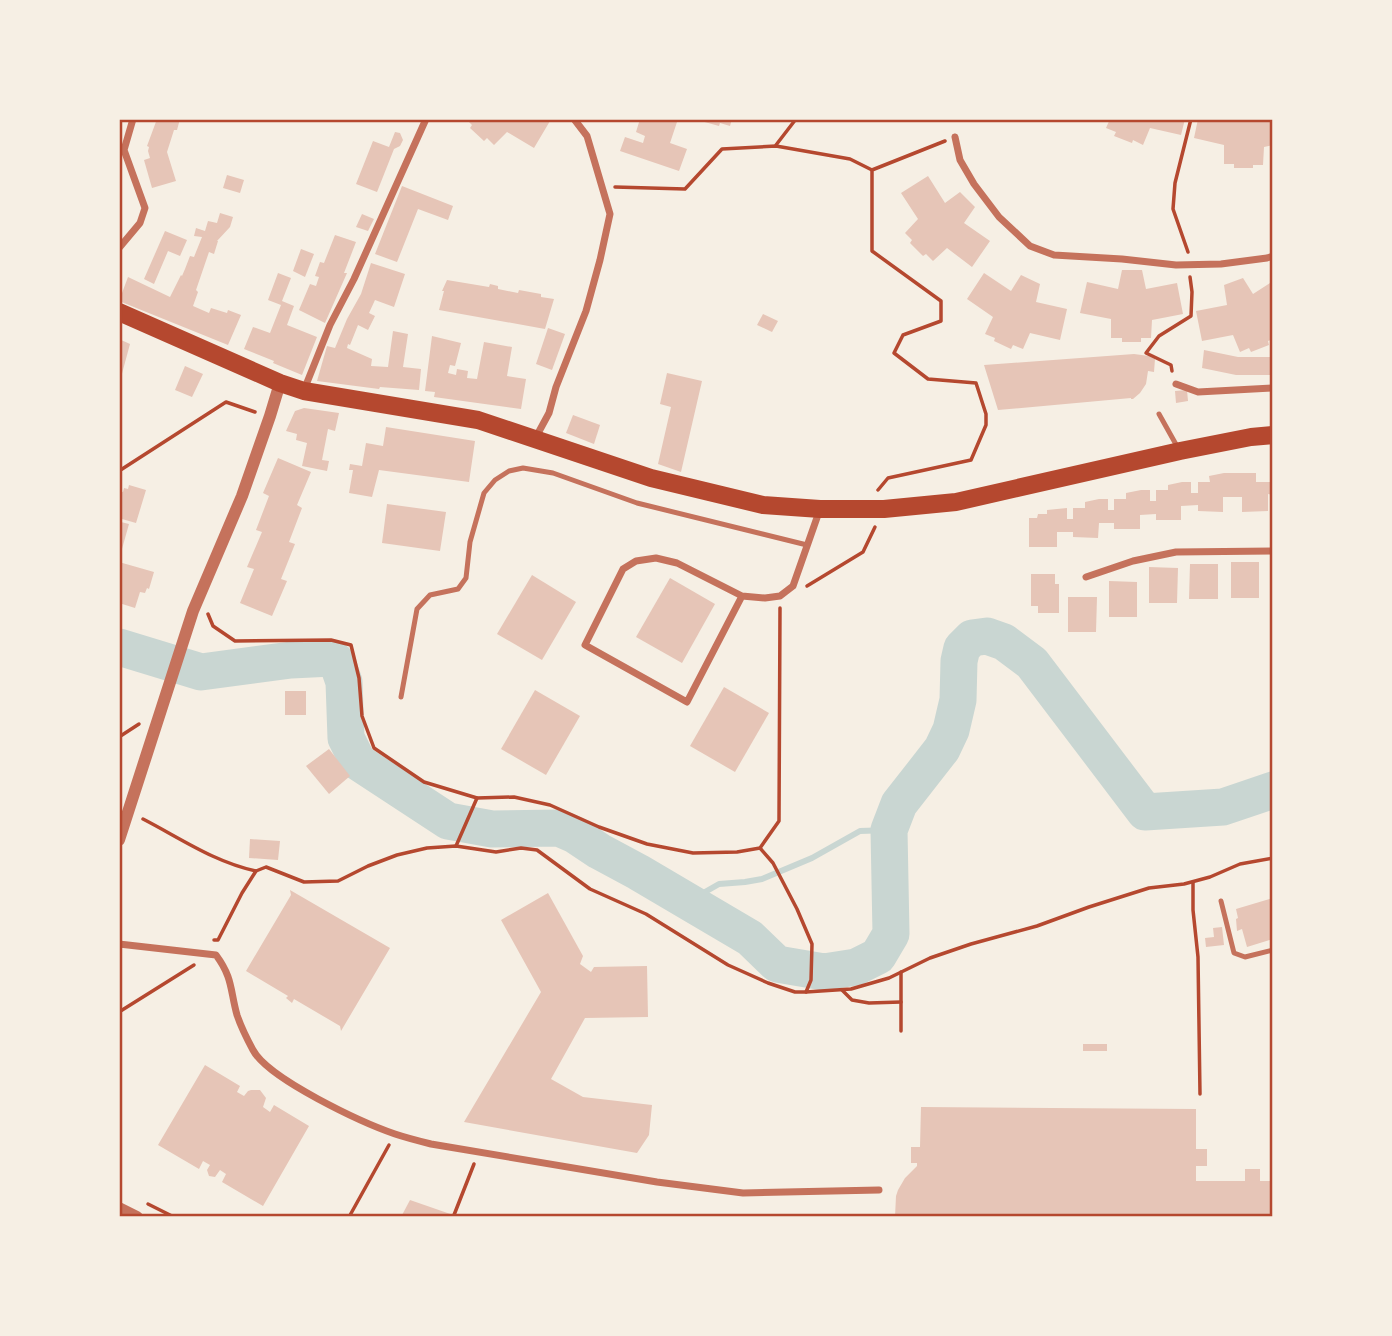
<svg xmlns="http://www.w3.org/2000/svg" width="1392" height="1336" font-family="'Playfair Display',serif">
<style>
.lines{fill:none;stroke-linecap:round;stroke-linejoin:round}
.stream{stroke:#c9d6d2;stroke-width:6}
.river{stroke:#c9d6d2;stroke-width:37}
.building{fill:#e6c5b7}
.path{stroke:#b5482f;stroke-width:3.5}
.service{stroke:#c5725c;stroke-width:5}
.minor{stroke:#c5725c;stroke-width:7}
.tertiary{stroke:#c5725c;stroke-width:12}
.primary{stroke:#b5482f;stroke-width:18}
.neatline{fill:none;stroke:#b5482f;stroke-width:2.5}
</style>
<rect width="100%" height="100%" fill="#f6efe4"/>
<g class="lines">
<!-- stream -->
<path class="stream" d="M695,905L705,892L719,884L745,882L762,879L812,858L860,831L889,830"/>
<!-- river -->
<path class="river" d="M119,647L201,672L291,660L332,658L337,662L344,682L346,738L358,762L448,821L492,829L559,828L575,835L599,851L638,872L750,938L777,964L824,972L856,967L878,956L891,934L889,830L899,804L942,749L951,730L958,700L959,661L962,648L972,638L987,636L1004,642L1032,663L1145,812L1223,807L1273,790"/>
</g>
<!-- building -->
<g class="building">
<path d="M157,119H180L177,130H174L167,152L176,181L152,188L144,160L150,158L148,151L149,147L147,146Z"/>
<path d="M466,119H547L550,121L534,148L507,132L494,145L487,138L484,141L470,128L472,125Z"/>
<path d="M640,119H678L670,143L687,149L679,171L620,151L625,137L643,143L645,136L636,132Z"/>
<path d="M701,119H732L730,126L720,123L719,126L701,121Z"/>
<path d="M1110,119H1185L1181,135L1150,128L1143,145L1133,140L1132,143L1114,136L1116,132L1106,128Z"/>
<path d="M1198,119H1273V145L1264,147L1263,165H1253V168H1234V164H1224V145L1194,138Z"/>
<path d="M395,132L400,133L403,140L400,146L394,149L377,192L356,184L373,141L389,147Z"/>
<path d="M227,175L244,180L240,193L223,188Z"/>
<path d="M928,176L945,203L960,192L975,207L964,223L990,241L972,267L947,248L933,261L926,254L923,256L910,243L912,240L905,233L918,219L901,193Z"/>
<path d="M402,186L453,206L448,220L418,209L397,262L375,254Z"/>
<path d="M220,213L233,217L230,227L217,241H218L214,254L209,252L196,290L198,292L193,306L209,313L211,308L227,313L228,310L241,315L228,345L119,301L128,277L170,297L181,275L182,276L185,269L190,256L194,257L202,237L194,236L196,228L205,231L208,221L217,223Z"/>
<path d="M362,214L374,219L368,231L356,227Z"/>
<path d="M165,231L187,240L180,256L168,251L154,284L144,279Z"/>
<path d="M335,235L356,242L344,273H347L325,323L299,310L310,284L316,286L319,277L315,276L320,262L324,263Z"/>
<path d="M301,249L314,254L305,277L293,271Z"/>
<path d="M371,263L405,274L394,307L375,300L369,313L375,316L368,330L358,325L350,345L348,344L347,348L372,359L371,366L388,367L393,331L408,334L403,367L421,369L419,390L380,387L379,389L317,381L327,346L335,348L347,319L361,294Z"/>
<path d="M1122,270H1142L1146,289L1177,283L1183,314L1152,320L1151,338H1141V342H1122V338H1111V319L1080,313L1087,282L1118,289Z"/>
<path d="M278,273L291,278L282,301L294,306L287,325L317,337L302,375L273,363L274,361L244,349L253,327L270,333L281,305L268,300Z"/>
<path d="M984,273L1011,291L1021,275L1040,284L1036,302L1067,309L1060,340L1030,333L1023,349L1013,345L1011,349L994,341L995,338L985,334L993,317L967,299Z"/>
<path d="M1243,278L1253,294L1273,281V318L1270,320L1273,326V339L1268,341L1269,345L1251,352L1249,348L1240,352L1233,335L1202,341L1196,311L1227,305L1224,285Z"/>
<path d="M447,280L489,287L490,284L498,286V289L518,293L519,290L541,294V297L554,299L545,329L439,310L444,291H442Z"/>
<path d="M763,314L778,321L772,332L757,325Z"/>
<path d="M548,328L565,334L552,370L536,364Z"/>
<path d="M432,336L461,343L455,366L450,365L448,373L456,375L457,369L468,371L467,378L477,379L484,342L512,347L507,376L526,379L521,409L434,397L435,392L425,391Z"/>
<path d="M119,339L130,344L120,381H119Z"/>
<path d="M1204,350L1238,357H1273V375H1236L1202,368Z"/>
<path d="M1134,354L1149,356L1155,359L1154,372L1148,371L1146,384L1140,393L1133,399H1131V398L998,410L984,365Z"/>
<path d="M185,366L203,374L192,397L175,390Z"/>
<path d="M667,373L702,381L681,472L658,464L671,407L660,404Z"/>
<path d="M1187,390L1188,401L1176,403L1175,391Z"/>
<path d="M304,408L339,413L335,431L328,429L322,460L329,461L327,471L302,466L307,443L296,440L297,434L286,431L295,411Z"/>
<path d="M573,415L600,425L594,444L566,433Z"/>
<path d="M386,427L475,441L469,482L379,470L372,497L349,493L353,470H349L350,464L362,466L366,443L383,446Z"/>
<path d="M278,458L311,472L297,505L302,508L289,542L295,544L281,579L287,581L272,616L240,603L254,569L247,567L262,532L256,530L269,496L263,493Z"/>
<path d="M1224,473H1256V482H1273V495L1268,494V511L1242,512V497H1223V512L1198,511V505L1181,506V520H1156V514L1140,515V529H1114V523H1099L1098,538L1073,537V532H1057V547H1029V518H1037L1038,514H1047V510L1067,508V519H1073V508H1085V502L1099,499H1108V510H1114V499H1126V493L1141,490H1150V501H1156V490H1168V485L1182,482H1191V493H1198V482H1210L1209,476Z"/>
<path d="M129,485L146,490L136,523L122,519L121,522L129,524L120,556L119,491L123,492L124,488L128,489Z"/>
<path d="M387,504L446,512L440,551L382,543Z"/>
<path d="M119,562L154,572L149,589L147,588L145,593L140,592L135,608L119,603Z"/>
<rect x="1231" y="562" width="28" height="36"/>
<path d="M1190,564H1218V599H1189Z"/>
<path d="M1149,567L1178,568L1177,603H1149Z"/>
<path d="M1031,574H1055V584H1059V613H1038V606H1031Z"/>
<path d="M532,575L576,602L542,660L497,634Z"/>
<path d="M670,578L715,604L682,663L636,637Z"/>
<path d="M1109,581L1137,582V617H1109Z"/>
<path d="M1068,597H1097L1096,632H1068Z"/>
<path d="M724,687L769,713L735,772L690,746Z"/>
<path d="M535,690L580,716L546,775L501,749Z"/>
<rect x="285" y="691" width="21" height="24"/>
<path d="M329,749L350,776L329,794L306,766Z"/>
<path d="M250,839L280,841L278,860L249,858Z"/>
<path d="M290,890L390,948L341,1031L340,1026L294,999L292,1003L286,998L288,996L246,971L291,895Z"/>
<path d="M548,893L583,956L580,964L591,972L594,967L647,966L648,1017L585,1018L551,1079L583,1097L652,1105L649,1135L637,1153L464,1122L541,992L501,920Z"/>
<path d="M1273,898V939L1247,947L1242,929L1237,931L1236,919L1238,918L1236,909Z"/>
<path d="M1222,927L1224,945L1206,947L1205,938L1214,937L1213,928Z"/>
<rect x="1083" y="1044" width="24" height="7"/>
<path d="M205,1065L240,1086L237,1092L244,1096L248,1091L251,1090H260L266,1098L263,1107L270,1112L274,1105L309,1126L263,1206L222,1182L226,1174L220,1170L215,1177L209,1176L207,1170L210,1165L203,1161L199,1169L158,1145Z"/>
<path d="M921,1107L1196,1109V1149H1207V1166H1196V1181H1245V1169H1260V1181H1273V1217H895L896,1196L898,1190L905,1178L917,1166V1163H911V1147H920Z"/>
<path d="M410,1200L459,1217H401Z"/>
</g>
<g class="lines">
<!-- path -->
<g class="path">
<path d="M776,145L796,119"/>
<path d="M615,187L685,189L722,149L776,146L850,159L872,170"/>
<path d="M1188,252L1173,209L1175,183L1191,119"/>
<path d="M1172,371L1171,365L1146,353L1159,336L1191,316L1192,292L1190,277"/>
<path d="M119,471L226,402L255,412"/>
<path d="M878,490L888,478L971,460L986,425V414L976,383L928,379L894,353L903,335L941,321V301L872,251V170L945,141"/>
<path d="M807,586L863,552L875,527"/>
<path d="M208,614L213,626L235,641L331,640L351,645L359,678L362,716L374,748L424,782L477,798L514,797L550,805L599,827L647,844L693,853L737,852L760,848L779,821L780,608"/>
<path d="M119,737L139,724"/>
<path d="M143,819C180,838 214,862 256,871"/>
<path d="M456,846L477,798"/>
<path d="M760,848L773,863L797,909L812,944L811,980L806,992"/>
<path d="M1193,882V910L1198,957L1200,1094"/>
<path d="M214,940H218L242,893L256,871L266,867L304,882L338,881L368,866L397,855L427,848L456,846L496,852L521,848L537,850L590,889L646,914L728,965L768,983L795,992H806L851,989L889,978L930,958L971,944L1037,926L1089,907L1149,888L1184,884L1210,877L1240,864L1273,858"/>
<path d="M901,972V1031"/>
<path d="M842,990L852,1000L869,1003L901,1002"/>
<path d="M119,1012L194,965"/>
<path d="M148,1204L174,1217"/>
<path d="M454,1215L474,1164"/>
<path d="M349,1217L389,1145"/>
</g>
<!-- service -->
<g class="service">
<path d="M1159,414L1178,448"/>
<path d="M401,697L417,609L430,595L458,589L466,578L470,542L484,493L495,480L509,471L523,468L553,473L637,503L807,545"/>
<path d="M1221,901L1234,953L1245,957L1273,950"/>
</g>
<!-- minor -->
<g class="minor">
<path d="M955,137L960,160L974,184L999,217L1030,246L1054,255L1122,259L1176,265L1221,264L1267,258L1273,256"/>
<path d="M119,248L140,223L145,208L124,150L133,119"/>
<path d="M1176,384L1198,392L1273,388"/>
<path d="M304,390L330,325L354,279L426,119"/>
<path d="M536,437L549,413L556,387L586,311L600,260L610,214L587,136L574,119"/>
<path d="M1086,577L1133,561L1176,552L1273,551"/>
<path d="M742,596L687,702L585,645L623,569L636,561L656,558L677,563L742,596L765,598L780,596L793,586L820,509"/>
<path d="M119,944L216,955C233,978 230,990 237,1015C241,1027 247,1039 253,1050C268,1079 363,1123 395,1134C407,1138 419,1141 431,1144L657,1182L743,1193L879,1190"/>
</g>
<!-- tertiary -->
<g class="tertiary">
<path d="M119,840L193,611L242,496L270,416L280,383"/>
<path d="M119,1208L137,1217"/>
</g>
<!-- primary -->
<path class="primary" d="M119,312L280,383L304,391L478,420L651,478L763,505L820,509H884L956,502L1180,451L1251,437L1273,435"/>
</g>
<!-- border -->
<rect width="1392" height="1336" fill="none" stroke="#f6efe4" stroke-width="242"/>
<rect x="121" y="121" width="1150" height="1094" class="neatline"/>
</svg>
